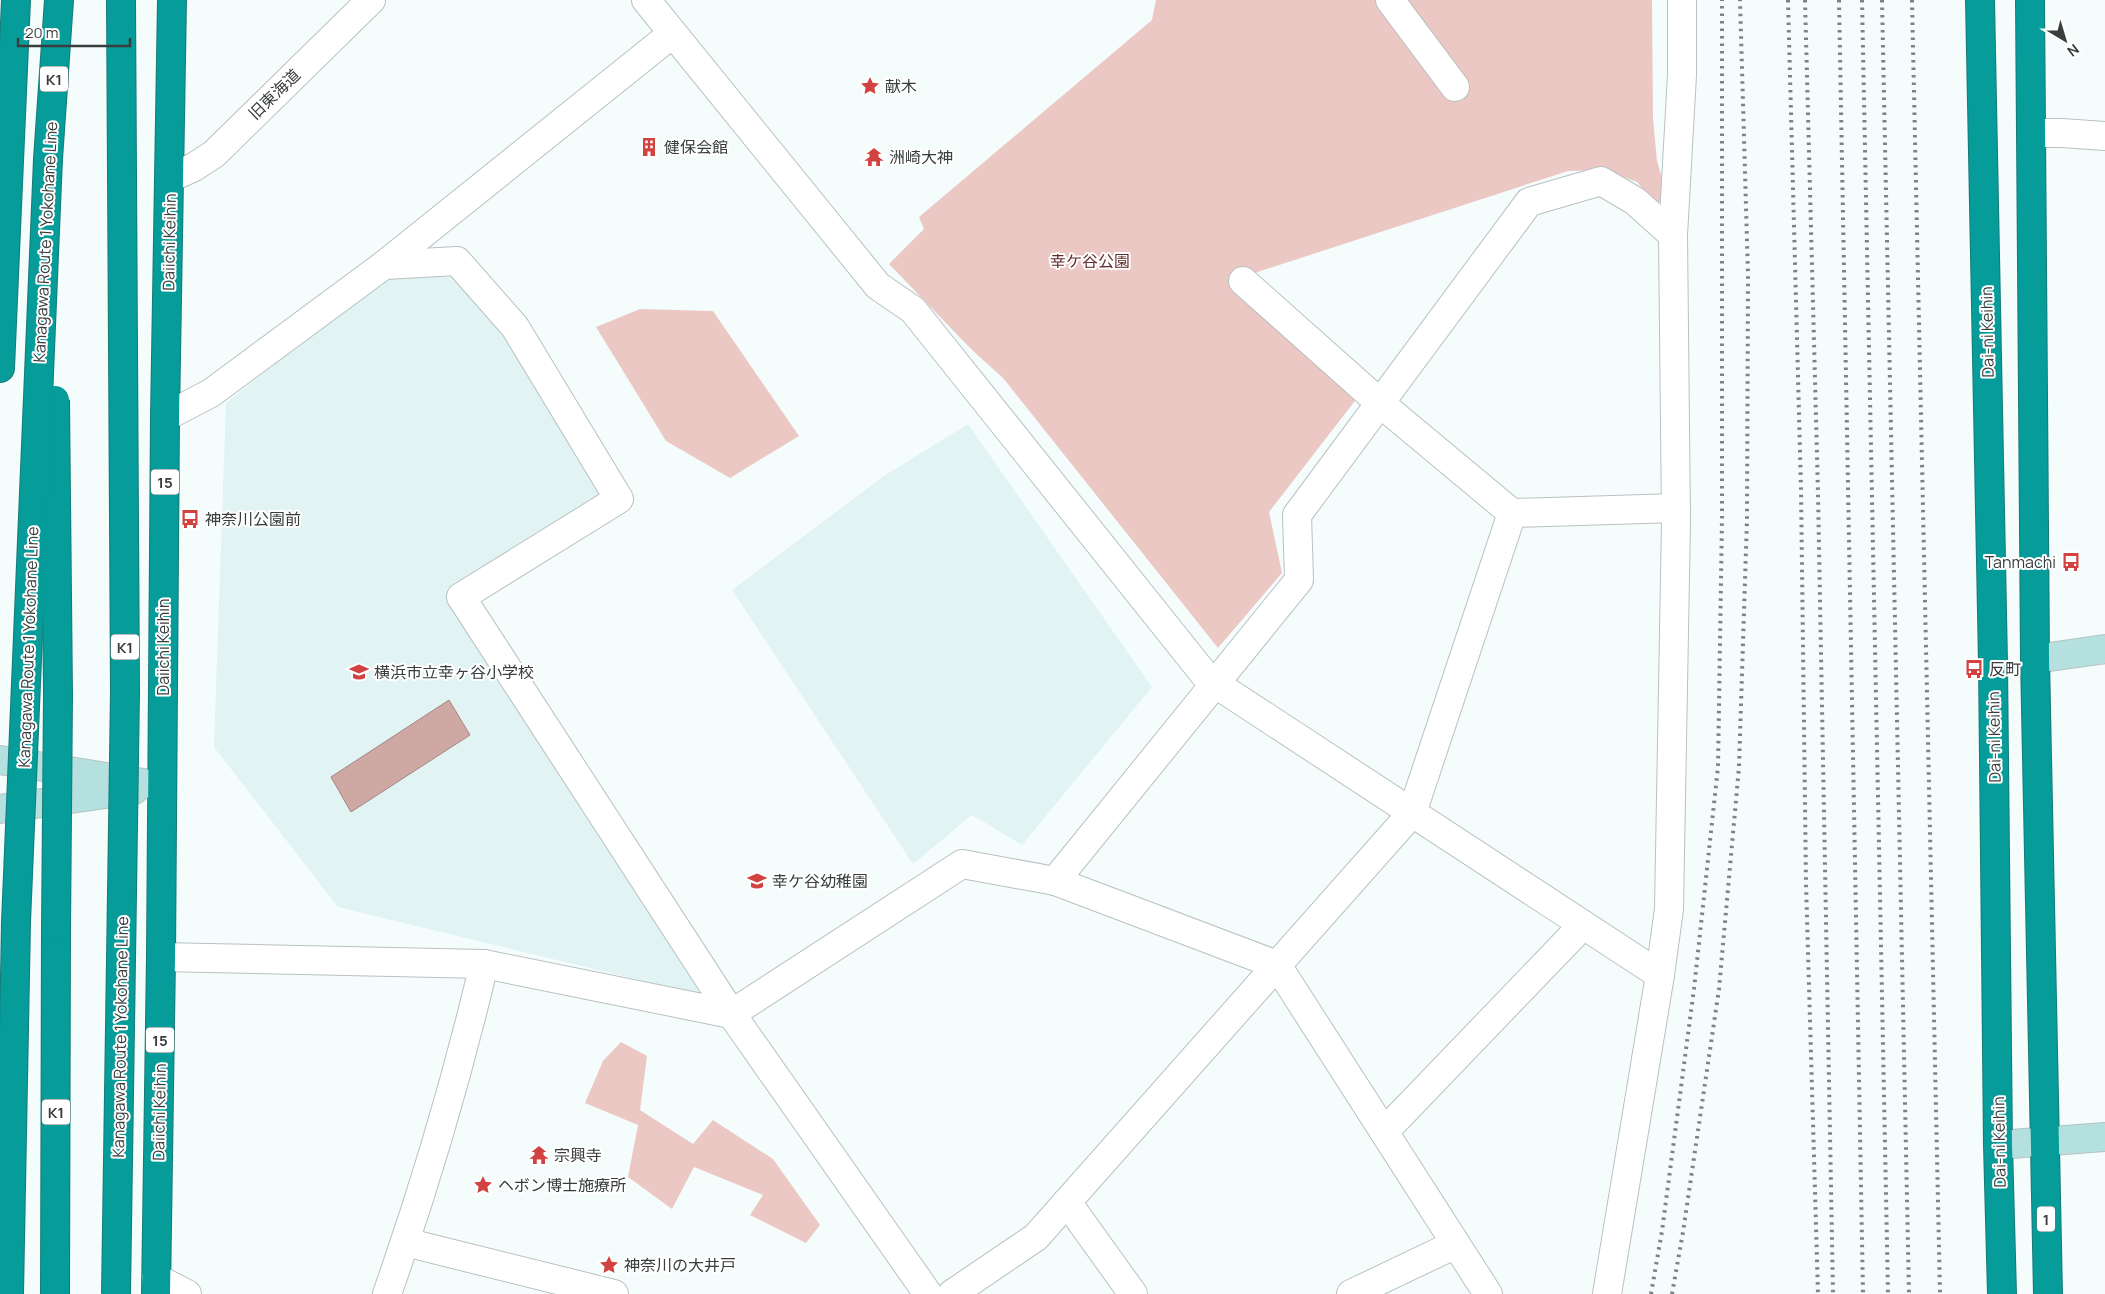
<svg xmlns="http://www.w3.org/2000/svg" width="2105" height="1294" font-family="Manrope,'Noto Sans JP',sans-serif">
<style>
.built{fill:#e1f3f2}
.green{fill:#ebc8c4}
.water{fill:#cfa7a3;stroke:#a28784}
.pier{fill:#f4fdfc}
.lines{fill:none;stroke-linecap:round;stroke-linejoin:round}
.street-casing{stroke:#b9c1c1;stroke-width:30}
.secondary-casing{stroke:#b9c1c1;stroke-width:30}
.highway-casing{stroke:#177b79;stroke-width:30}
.street{stroke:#fff;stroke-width:28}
.secondary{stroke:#b4e1e0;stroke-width:28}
.highway{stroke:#059c99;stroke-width:28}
.rail{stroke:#7d8382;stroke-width:4;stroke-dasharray:2.5 5;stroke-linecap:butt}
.highway-bridge-casing{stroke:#177b79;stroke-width:30;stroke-linecap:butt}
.highway-bridge{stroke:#059c99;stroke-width:28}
.labels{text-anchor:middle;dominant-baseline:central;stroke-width:4;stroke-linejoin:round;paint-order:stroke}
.shield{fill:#fff;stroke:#747777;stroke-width:1}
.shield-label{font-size:15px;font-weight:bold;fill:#393d3d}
.poi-label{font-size:16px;fill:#393d3d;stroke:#fff;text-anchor:start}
.street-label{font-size:16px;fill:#393d3d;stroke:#fff}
.park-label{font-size:16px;fill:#612c2a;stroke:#fff}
</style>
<rect width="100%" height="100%" fill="#f4fdfc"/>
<!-- built -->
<g class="built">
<path d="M455,273L509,335L608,498L452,597L703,985L697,994L338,907L214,747L226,403L389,274Z"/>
<path d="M968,424L1152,687L1022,845L972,815L913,864L732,590L884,476Z"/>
</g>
<!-- green -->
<g class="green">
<path d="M1156,0H1652L1653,119L1657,161L1667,196L1656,204L1637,182L1605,170L1568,171L1233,280L1358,397L1269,512L1282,573L1218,648L1003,378L971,349L889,264L924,229L919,217L1152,20Z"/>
<path d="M640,309L713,311L799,436L730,478L666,441L596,327Z"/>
<path d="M621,1042L647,1056L640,1110L693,1144L713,1120L773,1159L820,1225L806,1243L750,1215L763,1195L694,1167L672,1209L628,1177L638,1125L585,1103L603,1061Z"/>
</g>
<!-- water -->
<path class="water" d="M449,700L470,735L351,812L331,777Z"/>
<!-- pier -->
<path class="pier" d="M0,1246L56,1272L108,1294H0Z"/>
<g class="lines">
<!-- street casing -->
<g class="street-casing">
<g id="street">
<path d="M646,0L878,286L913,310L1208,679L1660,975"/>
<path d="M1390,0L1455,87"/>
<path d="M2032,133H2062L2105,136"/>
<path d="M170,178L194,167L214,154L371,0"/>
<path d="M384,265L457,261L515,327L619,499L461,597L735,1019L928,1294"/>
<path d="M165,417L211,393L384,265L672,34"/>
<path d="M1512,513L1676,508"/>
<path d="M1055,881L1299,580L1297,515L1529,202L1601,181L1635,201L1673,235"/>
<path d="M161,957L484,964L731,1014L962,864L1055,881L1277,965L1488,1294"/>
<path d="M1384,1132L1583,925"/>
<path d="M1067,1202L1133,1294"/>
<path d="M405,1242L614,1294"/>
<path d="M156,1278L187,1294"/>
<path d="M387,1294C425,1186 458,1075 484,964"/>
<path d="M952,1294L1036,1237L1412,813L1512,513L1380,403L1243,281"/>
<path d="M1351,1294L1456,1244"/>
<path d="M1607,1294L1660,975L1669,909L1676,521L1673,235L1682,75V0"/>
</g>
</g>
<!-- secondary casing -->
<g class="secondary-casing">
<g id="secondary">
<path d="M2035,659L2105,649"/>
<path d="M0,760L162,786"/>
<path d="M0,809L134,790"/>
<path d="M1998,1145L2105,1137"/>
</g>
</g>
<!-- highway casing -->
<g class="highway-casing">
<g id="highway">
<path d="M1980,0L1993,663L1998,1145L2002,1294"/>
<path d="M2030,0L2035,659L2048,1294"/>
<path d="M48,159L59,0"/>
<path d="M0,368L16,0"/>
<path d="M55,1294L56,930"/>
<path d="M156,1294L161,957L165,417L172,0"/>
</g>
</g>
<!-- street -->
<use href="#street" class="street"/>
<!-- secondary -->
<use href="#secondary" class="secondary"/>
<!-- highway -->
<use href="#highway" class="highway"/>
<!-- rail -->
<g class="rail">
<path d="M1788,0L1801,489L1806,883L1818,1294"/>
<path d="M1805,0L1818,493L1833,1294"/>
<path d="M1839,0L1863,1294"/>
<path d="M1862,0L1888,1294"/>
<path d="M1882,0L1909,1294"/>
<path d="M1912,0L1940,1294"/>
<path d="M1651,1294L1662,1231L1694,989L1718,767L1722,518V0"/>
<path d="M1672,1294L1683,1232L1719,989L1739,767L1747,519L1748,275L1740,0"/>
</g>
<!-- highway-bridge casing -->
<g class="highway-bridge-casing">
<g id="highway-bridge">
<path d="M55,400L58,695L56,930"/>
<path d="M9,1294L16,922L48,159"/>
<path d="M116,1294L125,692L121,0"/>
</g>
</g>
<!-- highway-bridge -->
<use href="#highway-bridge" class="highway-bridge"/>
</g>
<!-- icons -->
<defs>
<g id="sight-bare" transform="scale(1.5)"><path d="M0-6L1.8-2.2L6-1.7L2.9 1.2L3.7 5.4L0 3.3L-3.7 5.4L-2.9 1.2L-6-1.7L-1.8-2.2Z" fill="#d14241" stroke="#fff" stroke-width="2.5" paint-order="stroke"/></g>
<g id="building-bare" transform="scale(1.5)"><path d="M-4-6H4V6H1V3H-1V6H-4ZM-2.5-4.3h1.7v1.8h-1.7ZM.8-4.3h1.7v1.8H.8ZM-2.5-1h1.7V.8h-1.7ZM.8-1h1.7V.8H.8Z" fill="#d14241" stroke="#fff" stroke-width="2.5" paint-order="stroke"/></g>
<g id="temple-bare" transform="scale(1.5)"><path d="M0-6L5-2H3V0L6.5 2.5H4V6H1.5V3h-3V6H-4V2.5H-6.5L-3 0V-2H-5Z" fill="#d14241" stroke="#fff" stroke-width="2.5" paint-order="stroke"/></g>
<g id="bus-bare" transform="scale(1.5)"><path d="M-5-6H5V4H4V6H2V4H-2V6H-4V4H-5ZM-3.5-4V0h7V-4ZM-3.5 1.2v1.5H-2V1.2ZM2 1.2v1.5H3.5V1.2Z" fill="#d14241" stroke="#fff" stroke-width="2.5" paint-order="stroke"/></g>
<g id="school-bare" transform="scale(1.5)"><path d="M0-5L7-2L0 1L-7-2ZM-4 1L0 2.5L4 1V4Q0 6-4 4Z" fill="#d14241" stroke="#fff" stroke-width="2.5" paint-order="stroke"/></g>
</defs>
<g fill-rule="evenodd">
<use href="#sight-bare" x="870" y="86"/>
<use href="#building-bare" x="649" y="147"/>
<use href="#temple-bare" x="874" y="157"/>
<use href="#bus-bare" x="190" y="519"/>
<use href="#bus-bare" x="2071" y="562"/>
<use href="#bus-bare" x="1974" y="669"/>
<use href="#school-bare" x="359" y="672"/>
<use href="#school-bare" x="757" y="881"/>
<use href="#temple-bare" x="539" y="1155"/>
<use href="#sight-bare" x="483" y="1185"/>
<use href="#sight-bare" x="609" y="1265"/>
</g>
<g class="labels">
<!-- shield labels -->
<g class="shield">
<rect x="40" y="66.5" width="28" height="25" rx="4"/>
<rect x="151" y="469.5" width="28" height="25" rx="4"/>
<rect x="111" y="634.5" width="28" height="25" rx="4"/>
<rect x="146" y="1027.5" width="28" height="25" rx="4"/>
<rect x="42" y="1099.5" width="28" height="25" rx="4"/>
<rect x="2037" y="1206.5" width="18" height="25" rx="4"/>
</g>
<g class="shield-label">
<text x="54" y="79">K1</text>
<text x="165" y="482">15</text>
<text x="125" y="647">K1</text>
<text x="160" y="1040">15</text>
<text x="56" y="1112">K1</text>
<text x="2046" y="1219">1</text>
</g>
<!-- poi labels -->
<g class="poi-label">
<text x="885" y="86">献木</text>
<text x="664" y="147">健保会館</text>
<text x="889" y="157">洲崎大神</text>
<text x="205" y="519">神奈川公園前</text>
<text x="2056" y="562" text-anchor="end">Tanmachi</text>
<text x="1989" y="669">反町</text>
<text x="374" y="672">横浜市立幸ヶ谷小学校</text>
<text x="772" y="881">幸ケ谷幼稚園</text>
<text x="554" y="1155">宗興寺</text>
<text x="498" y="1185">ヘボン博士施療所</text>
<text x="624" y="1265">神奈川の大井戸</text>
</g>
<!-- street labels -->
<g class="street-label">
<text transform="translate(274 94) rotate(-44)">旧東海道</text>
<text transform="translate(45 242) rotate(-87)">Kanagawa Route 1 Yokohane Line</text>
<text transform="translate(169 242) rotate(-89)">Daiichi Keihin</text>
<text transform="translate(1987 332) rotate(-91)">Dai-ni Keihin</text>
<text transform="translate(28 647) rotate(-88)">Kanagawa Route 1 Yokohane Line</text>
<text transform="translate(163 647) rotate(-90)">Daiichi Keihin</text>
<text transform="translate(1994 737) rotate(-91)">Dai-ni Keihin</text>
<text transform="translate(120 1037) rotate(-89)">Kanagawa Route 1 Yokohane Line</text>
<text transform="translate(159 1112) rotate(-89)">Daiichi Keihin</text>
<text transform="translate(1999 1142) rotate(-91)">Dai-ni Keihin</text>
</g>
<!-- park labels -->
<g class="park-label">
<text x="1090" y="261">幸ケ谷公園</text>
</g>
</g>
<!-- north arrow -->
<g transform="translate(2065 40) rotate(142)" stroke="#ffffff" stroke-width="4" paint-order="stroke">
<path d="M0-4L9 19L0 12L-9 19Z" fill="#393d3d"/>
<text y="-8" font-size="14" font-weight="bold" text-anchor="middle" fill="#393d3d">N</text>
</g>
<!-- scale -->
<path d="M18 38v8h112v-8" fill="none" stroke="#393d3d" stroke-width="2.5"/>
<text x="25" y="38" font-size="15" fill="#393d3d" stroke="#ffffff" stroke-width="4" paint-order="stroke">20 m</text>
</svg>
